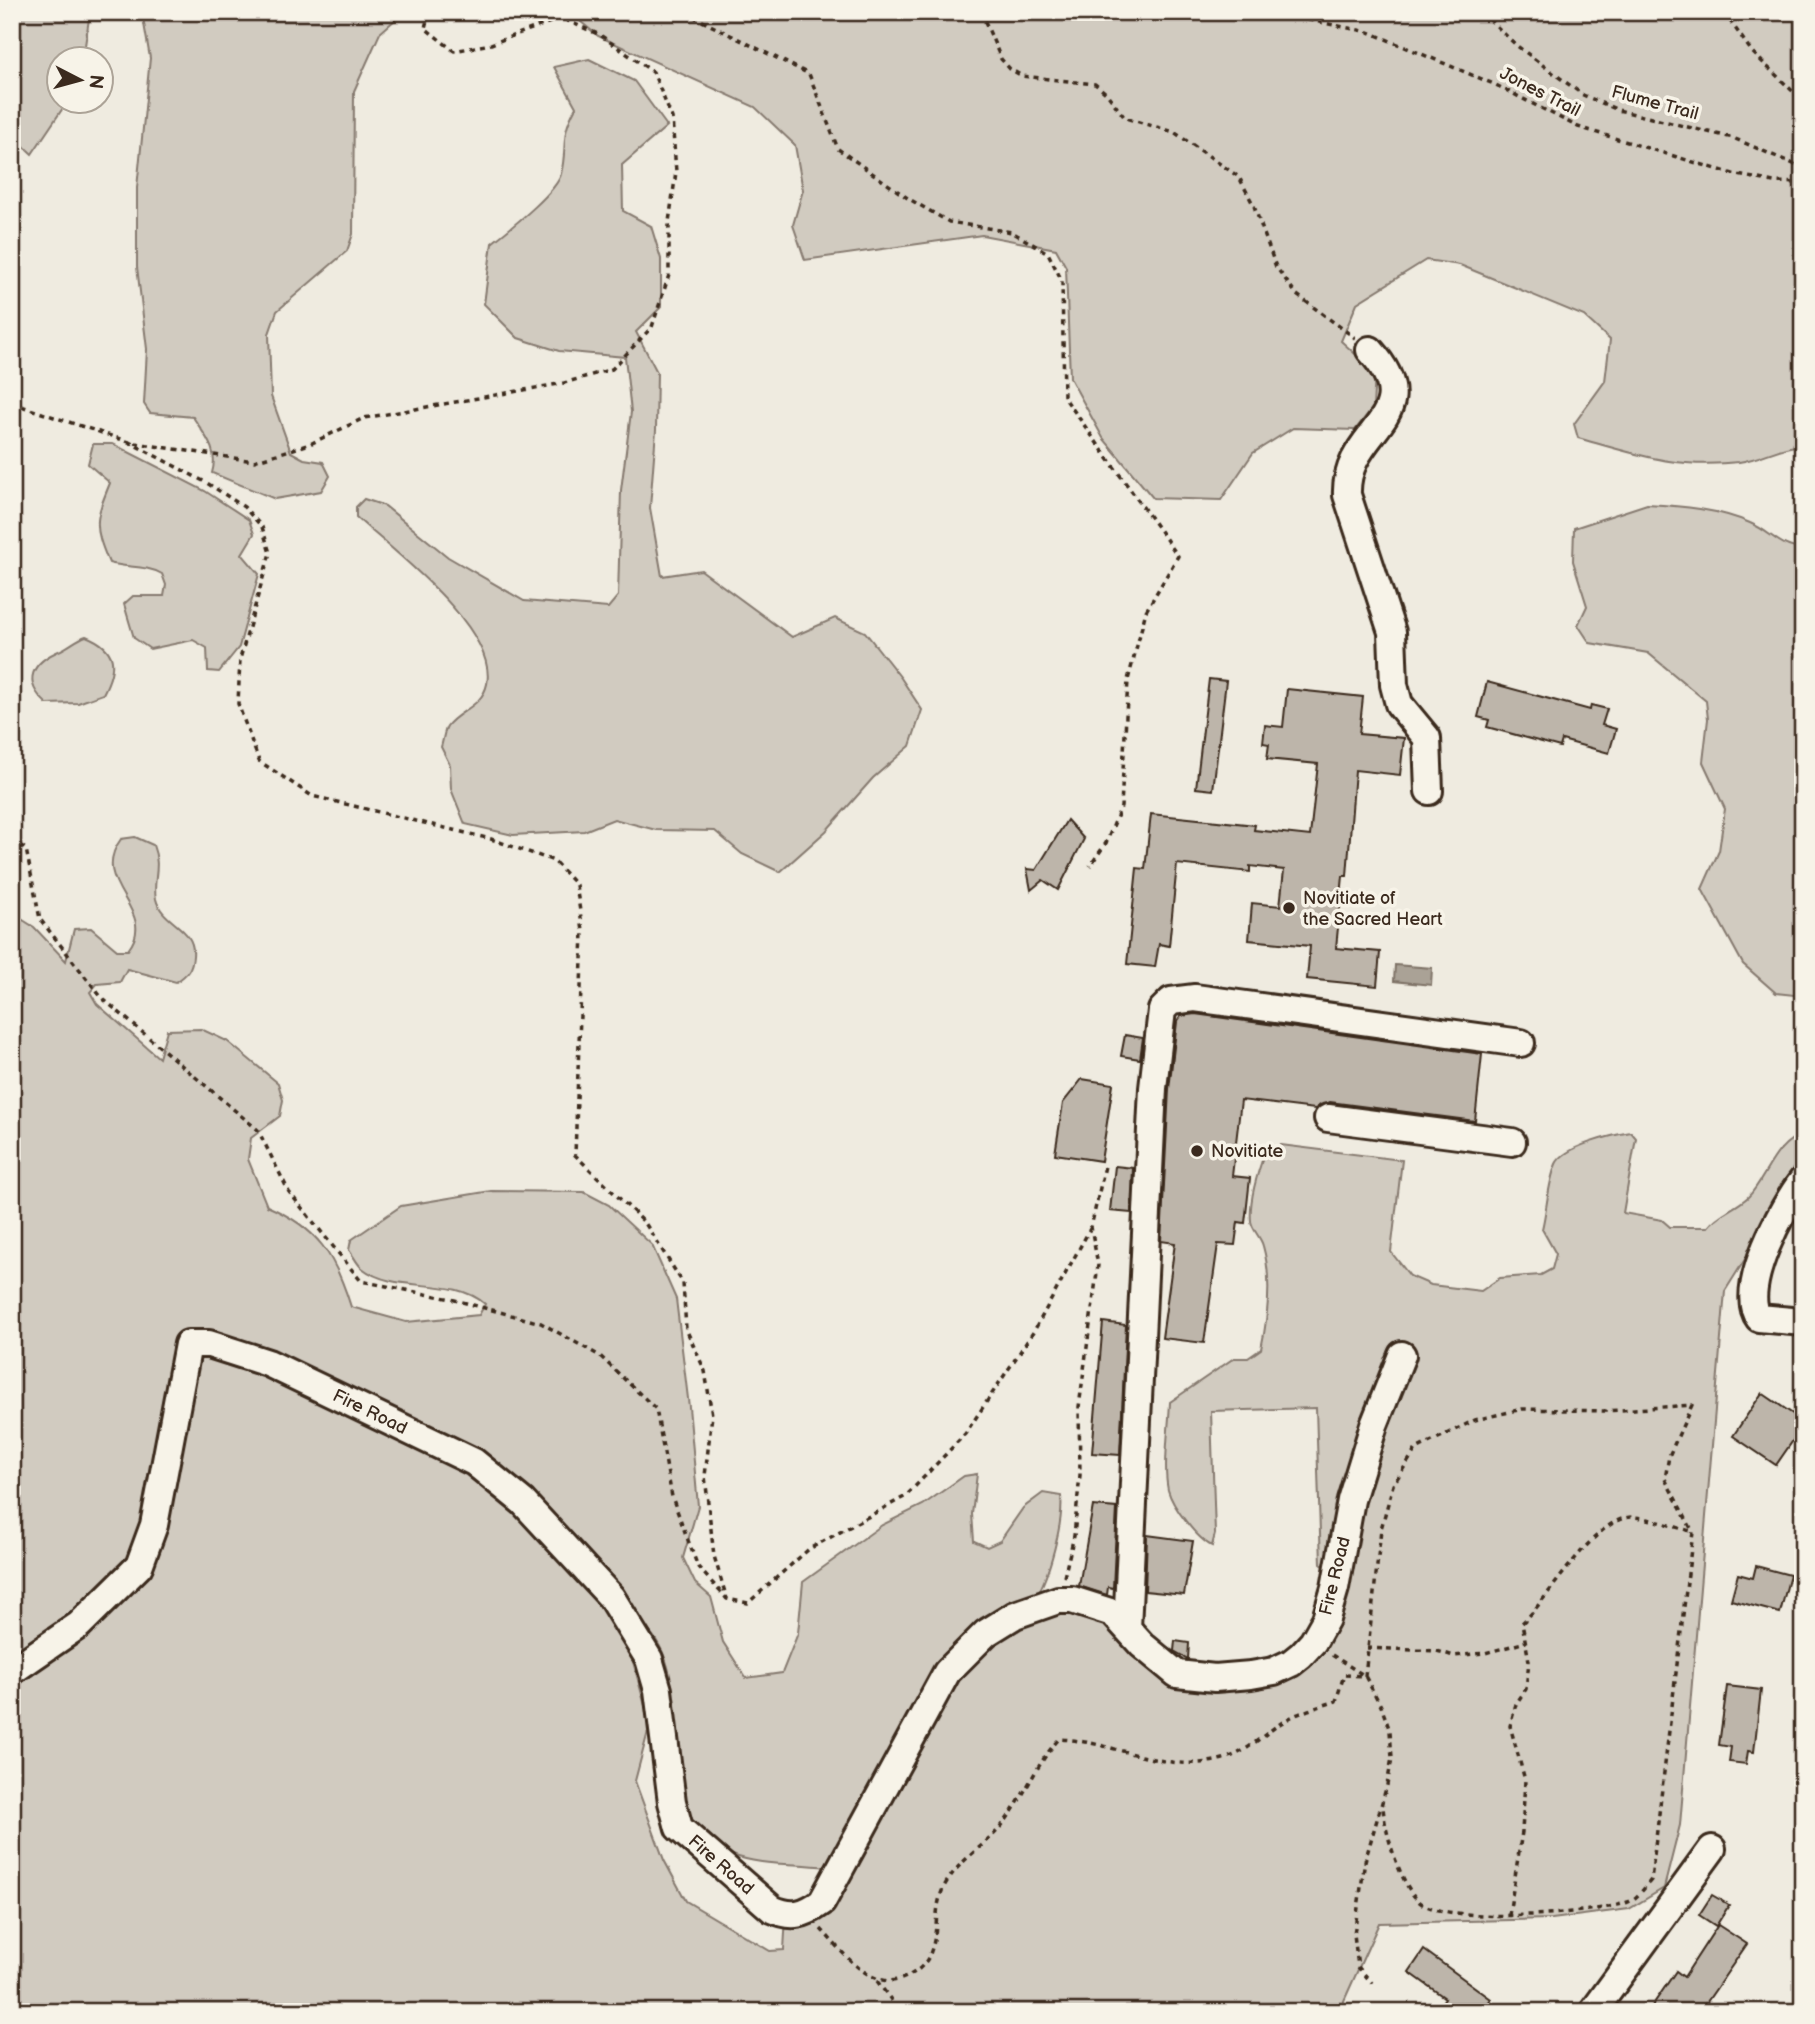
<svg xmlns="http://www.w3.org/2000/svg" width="1815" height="2024" font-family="'Balsamiq Sans',sans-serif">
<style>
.green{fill:#d1cbc0;stroke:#867a6f;stroke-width:2}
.water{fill:#aaa296;stroke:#7e7266;stroke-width:2}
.building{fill:#bdb5aa;stroke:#3b2a1e;stroke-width:2}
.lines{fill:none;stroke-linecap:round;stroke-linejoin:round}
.minor-casing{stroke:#3b2a1e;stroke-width:32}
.path{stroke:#3b2a1e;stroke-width:3.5;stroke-dasharray:5 5;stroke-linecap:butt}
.minor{stroke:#f7f3e8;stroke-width:26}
.poi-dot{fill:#3b2a1e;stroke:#f7f3e8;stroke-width:2.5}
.labels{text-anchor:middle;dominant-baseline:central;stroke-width:7;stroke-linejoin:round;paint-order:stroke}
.street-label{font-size:18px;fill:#3b2a1e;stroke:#f7f3e8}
.poi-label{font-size:18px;fill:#3b2a1e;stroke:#f7f3e8;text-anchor:start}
</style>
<rect width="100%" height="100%" fill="#efebe0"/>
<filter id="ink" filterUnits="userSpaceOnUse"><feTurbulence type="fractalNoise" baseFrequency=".0143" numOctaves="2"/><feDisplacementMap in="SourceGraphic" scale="14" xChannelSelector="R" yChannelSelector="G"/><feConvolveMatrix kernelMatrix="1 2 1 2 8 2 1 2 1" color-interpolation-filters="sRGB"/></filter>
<g filter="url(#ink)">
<!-- green -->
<g class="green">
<path d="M12,12H90L83,59L60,60V102H67L32,154L12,135Z"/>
<path d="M142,12H404L380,33L354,91L353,234L347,251L277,311L269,334L271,396L291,452L304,459L323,462L330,476L321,491L275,499L212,473C219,450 205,436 193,417L150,413L144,404L147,349L137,267V188L150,58Z"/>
<path d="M569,12H1803V445C1780,446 1761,459 1739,462C1676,469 1638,455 1578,438L1574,424L1605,381L1610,340L1584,316L1460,265L1426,260L1357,303L1341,341L1375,372L1373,407L1355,430L1293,428L1253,453L1221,500L1153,498L1103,438L1070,378L1066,267L1056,249L982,235L805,260L793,225L803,190L795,145L755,107L598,36Z"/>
<path d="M589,59L634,81L667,126L622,165L623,211L651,226L661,259V307L636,332L657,372L656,430L650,508L662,576L701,570L792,637L835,618L865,632L901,678L922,710L910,746L873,778L826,831L780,872L742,854L715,831L656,830L614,819L584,831L513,835L465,824L451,789L450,765L441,747C443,741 444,731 447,726C459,710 482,707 487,684C498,629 394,552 356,517V507L364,499L385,506L448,557L524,601L608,608L618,596L621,490L631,412L625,357L559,351L518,338L484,304L492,243C508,230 557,192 561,174C568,145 559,138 576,107L554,67Z"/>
<path d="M93,444H113L205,491L249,520L254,534L242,554L259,574L239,647L219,672L208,671L207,648L193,640L150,649L134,638L124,604L133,596H164L166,585L162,574C146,565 127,568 109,563C93,525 95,520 110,483L88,464Z"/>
<path d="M1647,504C1682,506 1718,509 1750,523C1770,531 1780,548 1803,549V868L1798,920L1803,939V996L1776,993L1743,964L1702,889L1719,851L1725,809L1703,762L1708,719L1706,701L1648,653L1590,643L1578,625L1587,606L1573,561L1574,528Z"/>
<path d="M86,636C118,649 117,667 103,694L78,703L47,704C21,681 32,662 61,650C70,646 77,639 86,636Z"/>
<path d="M135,837L153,845C162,868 152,880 156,899C162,924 196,927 193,956C192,969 187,975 176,982L127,969L120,982L97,984L90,992L97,1004L159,1058L167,1030L201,1029L227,1041L278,1083L283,1100L280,1116L251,1138L248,1159L267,1206C318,1228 335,1255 351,1307L406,1322L479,1315L485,1304C452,1275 396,1295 362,1268C357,1264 353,1255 349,1250L351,1240L401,1206L491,1191L584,1192L609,1205L652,1245L676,1299L689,1407L698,1506L683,1558L695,1583L711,1597L723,1642L746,1678L782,1673L798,1633L803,1582L882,1525L923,1505L964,1476L977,1474L972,1514L974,1541L987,1547L1000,1541L1023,1508L1043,1493L1061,1496C1064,1522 1049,1577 1035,1599L1012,1602L981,1618L939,1665L843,1845L826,1867C795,1863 759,1866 730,1854C637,1816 707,1683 644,1626L631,1654L650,1724L635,1781L664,1860L686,1901L770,1951L784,1950L786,1916L806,1914L986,1633L1072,1600L1177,1674L1291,1663L1337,1576L1321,1564L1316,1408L1211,1411L1215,1534L1212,1546C1197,1539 1172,1506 1168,1490C1163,1467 1169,1427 1170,1402L1234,1358H1248L1261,1349C1268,1317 1272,1278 1263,1246C1261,1237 1252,1230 1251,1221C1249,1200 1258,1171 1265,1152L1281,1145L1402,1160L1391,1252L1410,1276L1431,1285L1481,1291L1500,1278L1541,1275L1552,1269L1556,1254L1542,1229C1547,1209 1548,1183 1556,1164C1564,1146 1613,1135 1631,1132L1636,1138L1623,1213L1662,1220L1670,1227H1708C1719,1213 1735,1209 1748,1197C1766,1179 1775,1141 1803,1135V1167L1725,1291L1680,1825L1664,1888L1629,1909L1552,1919L1379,1923L1339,2012H12V892L15,915L34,927L66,961L74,929L91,928L117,950H128C160,909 87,885 121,839Z"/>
</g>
<!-- water -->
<path class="water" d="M1395,965L1432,968L1431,985L1394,981Z"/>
<!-- building -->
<g class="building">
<path d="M1209,679L1226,681L1213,790L1196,788Z"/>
<path d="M1487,682L1590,710L1591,705L1607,709L1602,725L1616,729L1609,753L1562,740L1560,747L1487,727L1489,720L1478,717Z"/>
<path d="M1287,689L1363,697L1359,734L1404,738L1400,775L1355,770L1347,876H1343L1336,948L1380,952L1377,986L1307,979L1310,946L1249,940L1252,903L1280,906L1284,870L1250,866V872L1177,864L1169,946L1159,944L1155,967L1127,964L1137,868L1145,869L1151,814L1255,825L1254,830L1310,836L1318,764L1267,759L1269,744L1263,743L1265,725L1283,727Z"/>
<path d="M1067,820L1084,839L1058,890L1043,880L1031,890L1027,869L1036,870Z"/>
<path d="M1195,1014L1482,1054L1475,1121L1330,1102L1315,1109L1241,1100L1232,1176L1250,1178L1245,1223L1238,1222L1235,1245L1218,1244L1204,1343L1162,1338L1175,1243L1161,1241L1169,1089L1177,1022L1181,1016Z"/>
<path d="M1125,1035L1143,1038L1140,1059L1121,1056Z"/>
<path d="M1082,1079L1113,1084L1101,1161L1055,1154L1063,1103Z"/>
<path d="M1115,1166L1133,1168L1131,1213L1110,1211Z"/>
<path d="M1103,1322L1126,1325L1120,1455L1092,1453Z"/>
<path d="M1762,1393L1803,1421V1426L1776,1465L1733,1436Z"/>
<path d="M1093,1506L1117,1508L1113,1588L1108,1587L1107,1595L1079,1586Z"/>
<path d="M1147,1535L1193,1541L1184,1595L1145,1591Z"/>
<path d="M1756,1566L1790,1575L1780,1613L1731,1600L1738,1574L1753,1578Z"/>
<path d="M1175,1641L1189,1643L1188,1659L1174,1651Z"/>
<path d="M1727,1686L1761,1690L1754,1752L1748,1751L1746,1764L1729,1762L1731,1747L1719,1745Z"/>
<path d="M1712,1895L1729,1905L1716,1926L1699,1915Z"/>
<path d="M1718,1925L1747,1944L1700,2012H1648L1676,1971L1684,1977Z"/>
<path d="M1424,1950L1491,1999L1481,2012H1434L1445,1998L1409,1972Z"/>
</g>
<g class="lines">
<!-- minor casing -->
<g class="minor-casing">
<g id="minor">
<path d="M1370,350C1431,418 1344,428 1347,495L1392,632L1394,685L1399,704L1427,738L1429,791"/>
<path d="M1328,1118L1512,1142"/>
<path d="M1803,1180C1784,1204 1737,1290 1759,1318L1803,1322"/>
<path d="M1127,1628L1153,1088L1162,1010L1171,1001L1195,998L1521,1043"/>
<path d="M12,1671L79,1625L139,1566L154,1525L188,1344H209L268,1363L474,1462L523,1502L611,1597L649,1659L658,1690L672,1802L679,1828L772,1909C792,1918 804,1915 822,1902L947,1672L986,1633L1015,1615L1058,1600H1072L1113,1613L1142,1645L1177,1674L1215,1678L1251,1675L1274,1671L1291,1663L1301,1655L1313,1642L1326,1619L1335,1588L1351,1500L1374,1425L1402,1355"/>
<path d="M1593,2012L1712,1849"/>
</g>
</g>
<!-- path -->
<g class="path">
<path d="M429,12L425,28L454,51L491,44L561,18L600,35L653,72L672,118L676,172L669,222V275L652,327L612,369L564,383L364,418L310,444L254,461L129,442L207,483L244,507L262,527L270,553L240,659L238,704L259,761L312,796L491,839L554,861L576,885L583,931L575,1155L645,1223L683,1283L686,1329L705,1371L712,1415L705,1476L714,1556L727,1599"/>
<path d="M684,12L809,74L838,149L909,199L949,222L1012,232L1048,253L1062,281L1064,397L1178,556L1146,611L1128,680L1121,807L1106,843L1090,866"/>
<path d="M981,12L1001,59L1010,69L1022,76L1095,84L1107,94L1125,118L1174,132L1239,177L1254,206L1276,267L1297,295L1355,338"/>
<path d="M1269,12L1369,32L1496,85L1578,127L1733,174L1774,182L1803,183"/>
<path d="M1482,12L1517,46L1583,95L1618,110L1733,138L1803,168"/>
<path d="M1724,12L1752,52L1803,101"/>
<path d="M12,403L129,442"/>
<path d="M12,840L26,849L40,919L102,998L258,1130L289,1192L361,1281L451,1299L541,1323L600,1356L656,1409L672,1497L698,1567L727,1599L748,1603L809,1549L906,1496L965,1434L1034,1331L1091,1227"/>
<path d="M1064,1577L1074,1536L1080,1475L1079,1407L1098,1265L1091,1227L1105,1166"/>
<path d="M1367,1648L1437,1651L1454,1656L1485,1653L1526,1642"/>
<path d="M1332,1655L1365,1676L1381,1706L1390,1731L1392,1758L1387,1785L1365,1861L1354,1934L1358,1967L1372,1983"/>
<path d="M1509,1915L1522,1832L1525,1780L1510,1726L1516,1704L1526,1689L1529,1661L1522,1623C1549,1599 1595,1516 1633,1517C1652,1518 1673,1527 1691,1531"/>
<path d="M821,1929C842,1951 872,1994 906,1977C917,1972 927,1964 931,1951C940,1927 932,1903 948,1880C961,1860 981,1848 997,1831C1022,1804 1034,1766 1059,1739C1116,1741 1163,1775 1223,1759C1248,1753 1265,1732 1286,1720C1301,1711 1320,1707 1336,1701L1344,1675L1365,1676L1381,1529L1393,1485L1416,1449L1475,1420L1522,1409L1606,1411L1692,1405L1669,1456L1665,1479L1693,1532L1651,1880C1645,1887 1637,1899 1628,1902C1592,1915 1450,1924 1421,1903C1401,1888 1383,1828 1383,1804"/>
<path d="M877,1981L900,2012"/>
</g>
<!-- minor -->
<use href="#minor" class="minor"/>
</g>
</g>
<!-- markers -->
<g class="poi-dot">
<circle cx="1289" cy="908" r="7"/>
<circle cx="1197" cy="1151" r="7"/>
</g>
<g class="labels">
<!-- street labels -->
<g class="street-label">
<text transform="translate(1540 92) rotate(27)">Jones Trail</text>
<text transform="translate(1655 103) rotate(15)">Flume Trail</text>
<text transform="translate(370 1412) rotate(26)">Fire Road</text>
<text transform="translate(1335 1576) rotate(-76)">Fire Road</text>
<text transform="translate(721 1865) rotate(41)">Fire Road</text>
</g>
<!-- poi labels -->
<g class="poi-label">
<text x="1303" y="898">Novitiate of<tspan x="1303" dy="21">the Sacred Heart</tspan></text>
<text x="1211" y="1151">Novitiate</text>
</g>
</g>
<!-- margin -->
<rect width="1815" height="2024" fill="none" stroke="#f7f3e8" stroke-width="42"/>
<rect x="21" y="21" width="1773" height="1982" fill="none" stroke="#3b2a1e" stroke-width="2.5" filter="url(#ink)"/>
<!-- north arrow -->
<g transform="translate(80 80) rotate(96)"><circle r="33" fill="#f7f3e8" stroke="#aca397" stroke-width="2"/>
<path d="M0-5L12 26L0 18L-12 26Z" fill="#3b2a1e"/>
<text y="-10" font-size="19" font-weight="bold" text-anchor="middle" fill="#3b2a1e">N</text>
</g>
</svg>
